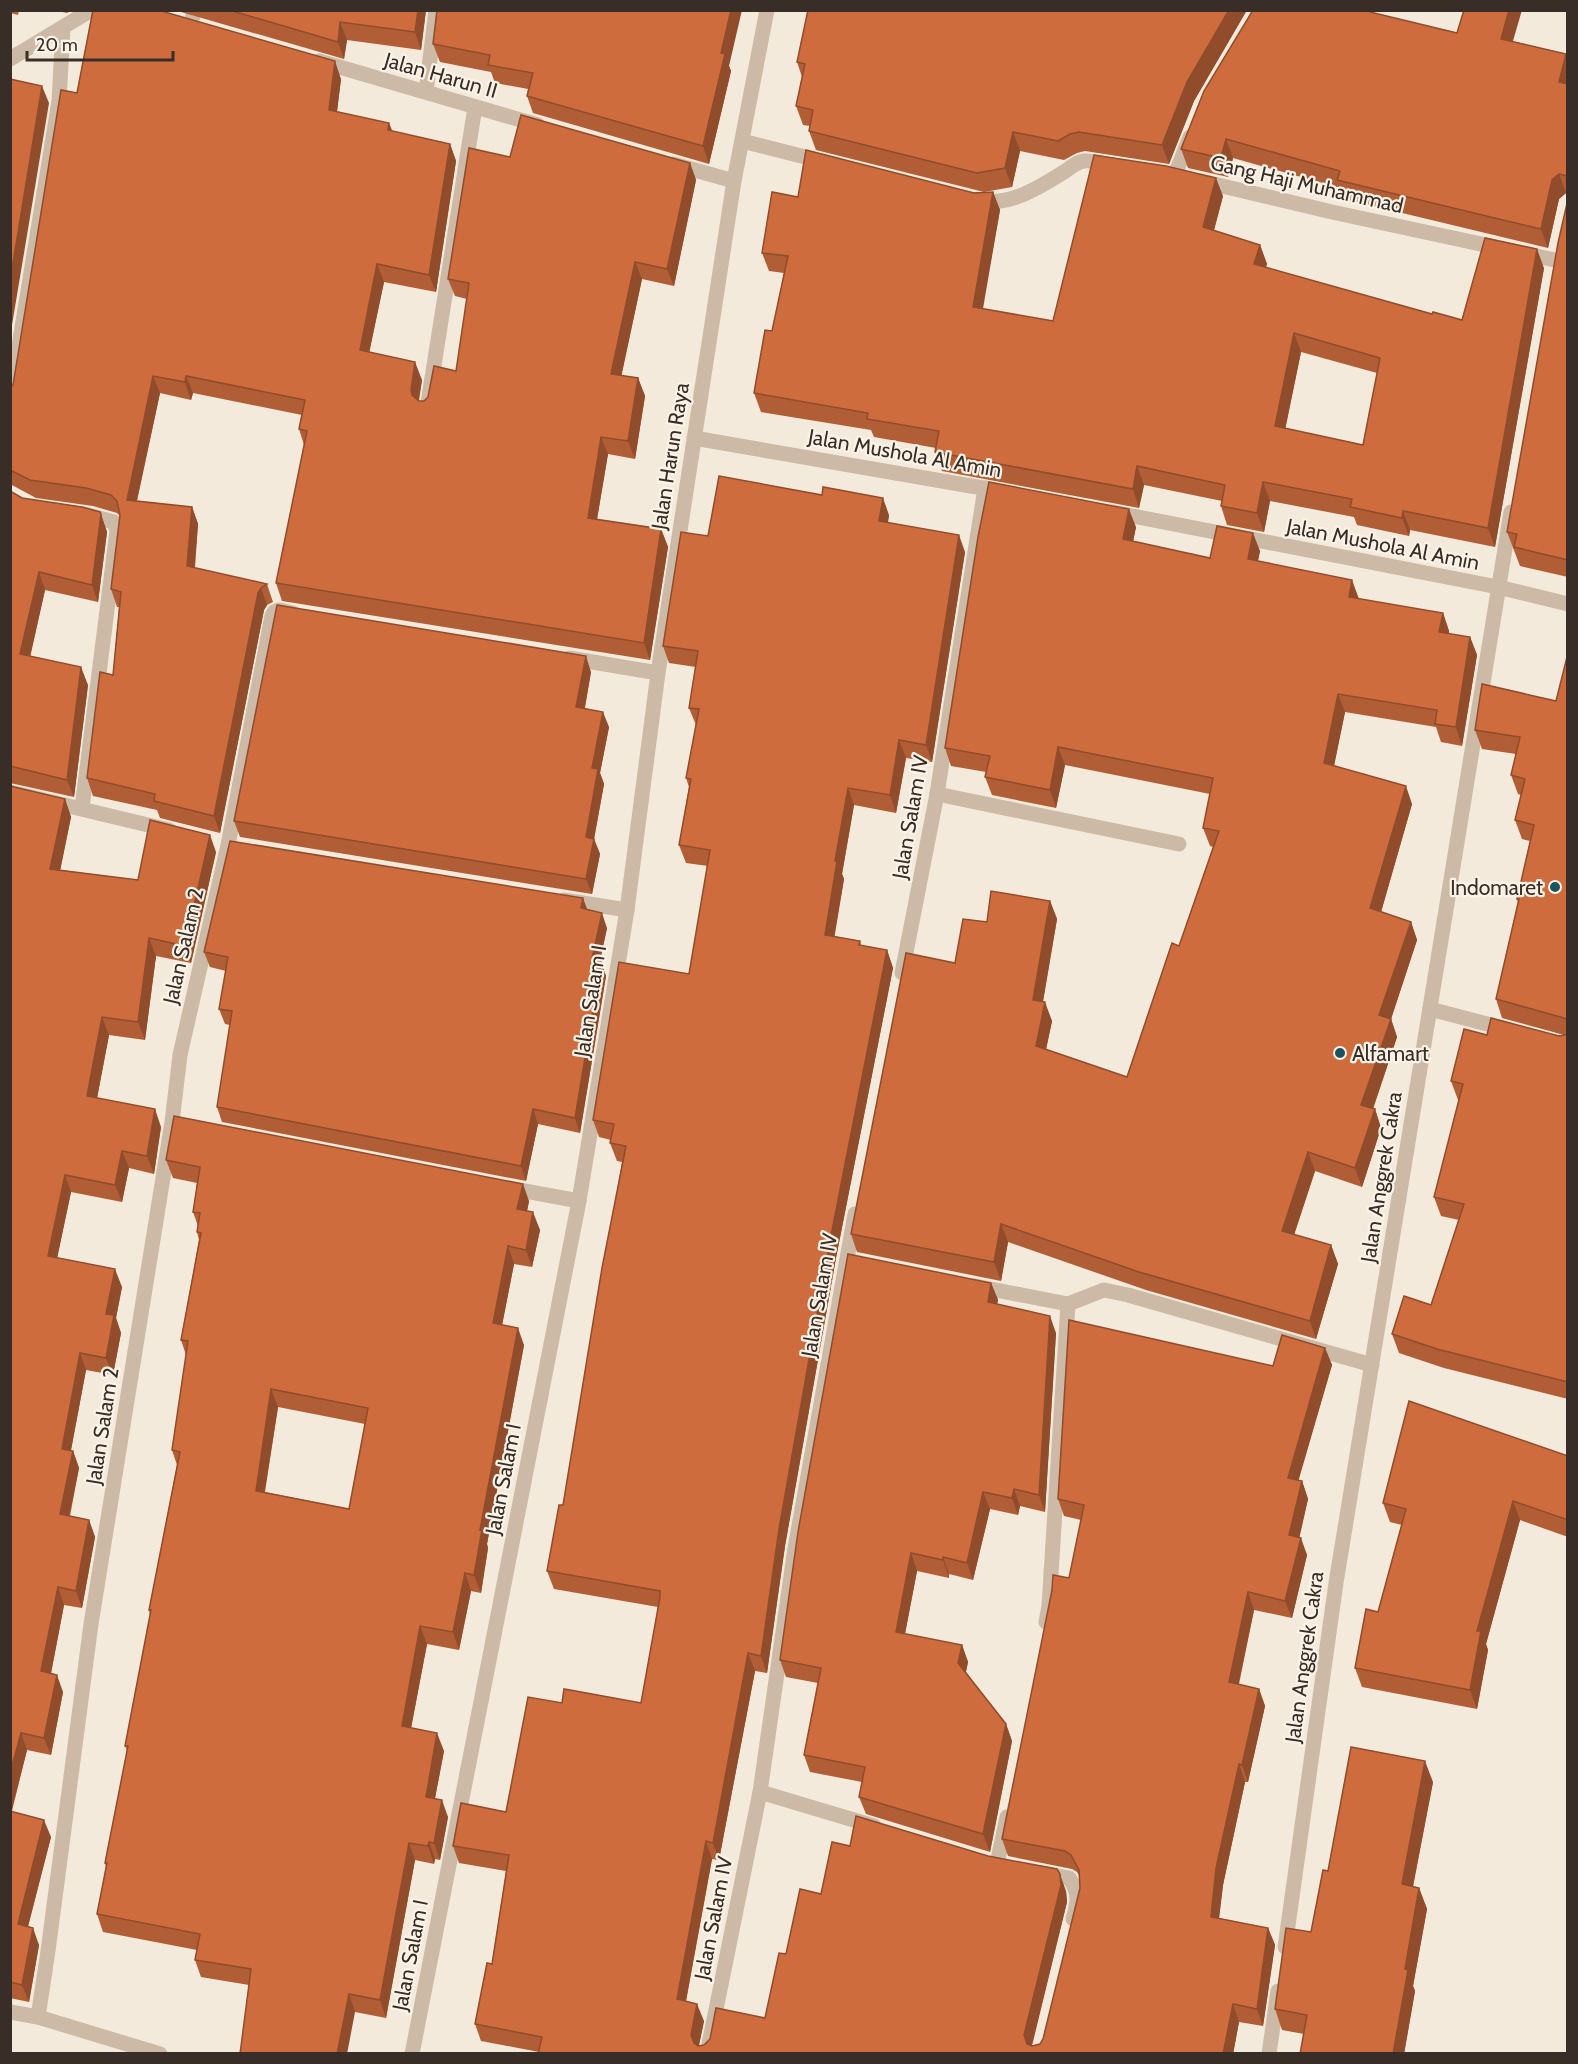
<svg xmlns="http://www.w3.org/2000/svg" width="1578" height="2064" font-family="Cabin,sans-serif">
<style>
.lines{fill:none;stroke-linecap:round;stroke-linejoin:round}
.lane{stroke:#cdbaa6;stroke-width:15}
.street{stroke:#cdbaa6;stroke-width:15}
.wall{fill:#b15d35;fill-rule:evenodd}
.shaded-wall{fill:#904c2b}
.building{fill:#ce6c3e;stroke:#904c2b;stroke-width:1.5;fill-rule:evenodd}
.poi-dot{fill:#1a535d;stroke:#fbf3e8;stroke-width:2}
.labels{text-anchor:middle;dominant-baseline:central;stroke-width:4.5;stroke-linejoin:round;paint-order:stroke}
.street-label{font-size:21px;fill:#382e27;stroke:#fbf3e8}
.poi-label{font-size:21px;fill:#382e27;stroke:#fbf3e8;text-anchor:end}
</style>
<rect width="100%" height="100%" fill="#f4eadb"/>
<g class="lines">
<!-- lane -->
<g class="lane">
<path d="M426,92L436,10"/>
<path d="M937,794L1179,844"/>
</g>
<!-- street -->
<g class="street">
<path d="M191,24L194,10"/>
<path d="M10,59L88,12L94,10"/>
<path d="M319,61L538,125"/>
<path d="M742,141L825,162"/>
<path d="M673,164L734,181"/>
<path d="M1175,175L1190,137"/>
<path d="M1201,181L1332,212L1555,260"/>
<path d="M976,200C1008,208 1038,188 1064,172C1070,168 1076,162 1084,161C1093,160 1104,164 1112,165"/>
<path d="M10,401L59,101L63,28"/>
<path d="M428,403L475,107"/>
<path d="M694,438L994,490"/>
<path d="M1112,512L1498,587L1568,604"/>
<path d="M569,658L658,673"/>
<path d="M10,792L169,830"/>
<path d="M82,808L117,531L114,522L84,514"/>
<path d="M564,900L627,910"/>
<path d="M902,973L937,794L985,488"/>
<path d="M1430,1009L1510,1030"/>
<path d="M508,1188L579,1201"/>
<path d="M975,1286L1068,1304L1104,1290L1128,1295L1372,1365"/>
<path d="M1046,1622L1049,1606L1068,1304"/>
<path d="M760,1792L874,1826"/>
<path d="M997,1864L1007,1817"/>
<path d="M1042,1873L1069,1878C1080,1893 1078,1902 1073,1919"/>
<path d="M1285,1947L1336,1583L1511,512"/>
<path d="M10,2012L38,2017L160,2054"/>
<path d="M38,2017L48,1951L91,1624L172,1122L180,1055L228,845L272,616L274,612L279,610L293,613"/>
<path d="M412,2054L579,1201L627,910L658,673L734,181L767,10"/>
<path d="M707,2054L760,1792L795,1548L855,1214"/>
<path d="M1269,2054L1278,1991"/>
</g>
</g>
<!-- wall -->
<g class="wall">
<path d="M10,10H19L18,15L10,13Z"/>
<path d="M53,10H72L67,13Z"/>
<path d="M174,10H426L421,50L347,40L344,59Z"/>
<path d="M808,10H1247L1194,101L1169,164L1085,151L1077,153L1064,160L1020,151L1012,187L984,192L816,150L809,131L810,126L803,125L796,106L802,77L797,62Z"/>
<path d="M1253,10H1375L1374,13L1457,33L1512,41L1566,54L1568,58V193H1566L1559,199L1548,248L1344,199L1340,188L1233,158L1228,177L1188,168L1181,149Z"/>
<path d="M433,44L729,66L731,71L709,164L533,113L527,96L528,89L495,83L491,72L440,62Z"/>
<path d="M341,79L337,112L389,123L392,132L450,144L456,161L436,292L384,282L369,352L422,380L419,401H424L428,397L456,371L467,299L455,296L448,279L510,157L690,163L696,180L674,286L642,279L621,376L638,378L645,396L635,459L608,454L597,520L661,529L668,547L650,660L282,601L276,583L304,445L299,429L302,415L193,393L191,400L160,393L137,501L192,507L198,524L195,568L267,584L273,602L267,605L264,610L220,833L160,818L157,810L93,796L87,778L113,675L119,607H117L111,589L120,516L117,513L93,506L36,498L10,484V388L13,385L77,93Z"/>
<path d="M993,192L1000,210L982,309L1053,321L1223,196L1214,230L1260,245L1267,264L1265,268L1432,314L1462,320L1544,268L1495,547L1410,530L1409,536L1357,525L1354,517L1270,501L1264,532L1227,525L1221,506L1222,501L1144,485L1139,508L942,471L935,452L936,448L874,437L871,430L761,412L754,393L772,331L784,273L769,271L762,253L798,197ZM1301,352L1377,373L1363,445L1285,429Z"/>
<path d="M1568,199V577L1520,566L1507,532Z"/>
<path d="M10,491L22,498L100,512L107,532L98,602L45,590L30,656L88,685L74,797L10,783Z"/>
<path d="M889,515L888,523L965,552L932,762L906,758L896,813L854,805L842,874L844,879L834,936L860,941L861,945L887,950L893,968L836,1258L785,1546L767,1673L755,1671L719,1860L712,1859L686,2001L704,2021L699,2046L704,2045L765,2018L786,1954L821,1894L1066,1891L1067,1902L1032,2046L1040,2044L1043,2039L1080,1888V1877L1077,1872L1072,1869L1008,1856L1002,1839L1069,1578L1081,1520L1064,1516L1058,1499L1273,1366L1325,1348L1332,1365L1298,1480L1302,1481L1308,1499L1299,1537L1307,1555L1292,1618L1254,1610L1239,1684L1259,1689L1265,1706L1248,1782H1245L1223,1885L1219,1918L1268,1928L1275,1945L1263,2026L1239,2022L1233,2054L539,2052L481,2041L475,2024L492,1964L506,1871L459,1863L453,1846L506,1812L562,1703H641L658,1607L554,1589L547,1571L563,1505L622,1162L617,1161L610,1143L611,1140L599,1137L593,1120L689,974L708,866L686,863L679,845L689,787L686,778L696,725L689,708L696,667L669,663L663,646L708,536Z"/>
<path d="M1136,527L1133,541L1210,558L1260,551L1258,561L1359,599L1443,613L1449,631V634L1470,637L1477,655L1462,746L1441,742L1436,727L1345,712L1334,765L1412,804L1381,912L1411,922L1417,940L1391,1019L1397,1037L1373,1109H1375L1381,1128L1362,1187L1315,1171L1294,1235L1331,1245L1338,1264L1316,1339L1146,1290L1008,1242L1001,1281L857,1252L851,1234L955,963L987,922L1050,901L1057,919L1043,1002L1052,1021L1046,1049L1127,1077L1179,946L1213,847L1210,846L1203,828L1210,794L1065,765L1056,808L992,795L985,777L986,772L951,766L945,748Z"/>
<path d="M1568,653V1399L1444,1368L1399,1353L1392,1334L1431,1305L1459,1220L1441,1216L1434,1197L1459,1100H1458L1451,1081L1487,1035L1559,1036L1564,1035L1502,1018L1496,999L1518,902L1517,899L1530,841L1522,839L1515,820L1521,795L1518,794L1511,775L1516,754L1482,749L1475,730L1556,701Z"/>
<path d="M591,672L585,708L609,727L600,773L604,784L594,839L600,854L592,894L240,837L234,821Z"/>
<path d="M10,786L65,799L71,817L60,870L138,880L216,852L191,963L156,956L145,1040L109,1035L97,1098L161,1127L154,1174L129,1168L122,1202L71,1192L57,1258L122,1287L116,1318L121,1333L113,1375L86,1370L71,1450L73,1451L79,1468L70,1516L89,1520L95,1537L82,1608L64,1605L51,1673L63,1692L51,1755L27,1750L12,1811L51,1837L28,1927L39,1945L29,2002L10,1998Z"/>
<path d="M587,910L607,928L600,961L606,976L580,1133L538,1124L526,1181L222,1122L217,1107L230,1025L225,1024L219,1009L226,971L210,967L204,952Z"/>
<path d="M166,1160L529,1201L527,1211L540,1230L532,1267L514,1264L502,1325L524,1345L487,1544L488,1548L481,1593L471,1591L459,1650L427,1644L411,1728L444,1751L435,1798L448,1817L440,1860L435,1859L434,1864L415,1860L386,2018L355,2012L249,1985L201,1977L195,1960L197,1950L103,1932L97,1914L106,1867L105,1863L127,1750L125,1746L150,1615L149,1610L177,1465L172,1450L186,1355L181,1340L199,1240L197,1232L198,1226L193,1212L197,1183L173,1178ZM278,1407L365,1424L349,1509L265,1492Z"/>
<path d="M991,1283L998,1300L997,1304L1056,1333L1045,1512L1020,1506L1018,1515L990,1509L973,1580L949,1574V1578L917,1571L905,1634L962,1645L968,1662L966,1672L1006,1724L1012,1741L990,1852L866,1814L859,1797L862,1782L810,1772L804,1755L818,1683L786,1677L780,1660Z"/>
<path d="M1568,1456V1537L1520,1520L1486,1644L1488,1650L1477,1709L1362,1687L1355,1668L1378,1612L1402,1525L1390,1522L1383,1503Z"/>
<path d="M1433,1782L1413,1887L1419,1888L1427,1909L1413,1986L1415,1991L1404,2054H1300L1304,2034L1282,2030L1275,2009L1311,1932L1328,1871Z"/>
</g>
<!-- shaded-wall -->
<g class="shaded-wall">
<path d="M418,10H426L421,50L415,32Z"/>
<path d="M731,10H742L729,66L731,71L709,164L703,146L721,53Z"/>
<path d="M1229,10H1247L1194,101L1169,164L1162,145L1187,82Z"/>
<path d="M1509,10H1522L1508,58L1501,39Z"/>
<path d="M340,22L347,40L344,59L338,42Z"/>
<path d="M1566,54L1568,58V96L1559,82Z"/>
<path d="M335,61L341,79L335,127L329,110Z"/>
<path d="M42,86L49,103L10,337V281Z"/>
<path d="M389,123L396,140L388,130Z"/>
<path d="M1013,132L1020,151L1012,187L1005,168Z"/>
<path d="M1226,139L1233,158L1228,177L1221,158Z"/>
<path d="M450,144L456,161L436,292L429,275Z"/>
<path d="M690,163L696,180L674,286L667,269Z"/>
<path d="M1559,174L1566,193L1559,199L1548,248L1541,229L1552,180Z"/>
<path d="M1216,178L1223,196L1210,245L1203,227Z"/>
<path d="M993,192L1000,210L980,326L973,307Z"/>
<path d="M1260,245L1267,264L1261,283L1254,264Z"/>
<path d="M1537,249L1544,268L1495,547L1488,528Z"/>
<path d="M635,262L642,279L618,392L611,374Z"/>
<path d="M377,264L384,282L366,368L360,350Z"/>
<path d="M1294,333L1301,352L1282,445L1275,426Z"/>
<path d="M415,362L422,380L417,408L412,395L411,390Z"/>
<path d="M153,376L160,393L133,518L127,500Z"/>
<path d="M186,376L193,393L191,400L185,382Z"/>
<path d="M638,378L645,396L635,459L628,441Z"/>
<path d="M601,437L608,454L594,536L588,518Z"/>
<path d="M1137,466L1144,485L1139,508L1133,489Z"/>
<path d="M1263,482L1270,501L1264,532L1257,513Z"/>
<path d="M883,498L889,515L885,539L879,521Z"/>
<path d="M192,507L198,524L193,584L187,566Z"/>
<path d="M1129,509L1136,527L1130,557L1123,539Z"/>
<path d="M1403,511L1410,530L1409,536L1402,518Z"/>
<path d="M101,514L107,532L98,602L92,585Z"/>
<path d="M661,529L668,547L650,660L644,643Z"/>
<path d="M1253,533L1260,551L1254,578L1248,559Z"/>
<path d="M959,535L965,552L932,762L926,745Z"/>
<path d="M39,572L45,590L27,671L20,654Z"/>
<path d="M1352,580L1359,599L1349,597Z"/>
<path d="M261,588L267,605L264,610L220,833L214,816L258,593Z"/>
<path d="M1443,613L1449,631L1446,650L1439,632Z"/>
<path d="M1470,637L1477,655L1462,746L1456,727Z"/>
<path d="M586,656L591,672L582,722L576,707Z"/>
<path d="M81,667L88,685L74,797L67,780Z"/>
<path d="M1338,694L1345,712L1331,781L1324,763Z"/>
<path d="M603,712L609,727L600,773L604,784L594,839L600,854L592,894L586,879V837L592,768Z"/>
<path d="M899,740L906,758L896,813L890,795Z"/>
<path d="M1058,747L1065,765L1056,808L1050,790Z"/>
<path d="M1406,786L1412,804L1377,926L1370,908Z"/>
<path d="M848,788L854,805L842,874L844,879L832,952L825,935L835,861Z"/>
<path d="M65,799L71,817L57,886L50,869Z"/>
<path d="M210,835L216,852L191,963L185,946Z"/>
<path d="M583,898L589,914L581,908Z"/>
<path d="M1050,901L1057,919L1040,1018L1033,1000Z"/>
<path d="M602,913L607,928L597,974L592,959Z"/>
<path d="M1411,922L1417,940L1391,1019L1397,1037L1368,1123L1361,1105L1379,1015Z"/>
<path d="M149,938L156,956L145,1040L138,1022Z"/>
<path d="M887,950L893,968L836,1258L785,1546L767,1673L761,1656L779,1529L830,1241Z"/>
<path d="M601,961L606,976L580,1133L575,1118Z"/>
<path d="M1045,1002L1052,1021L1043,1064L1036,1046Z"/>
<path d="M102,1017L109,1035L94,1114L87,1096Z"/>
<path d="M155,1109L161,1127L154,1174L147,1156Z"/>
<path d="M533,1109L538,1124L526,1181L521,1166Z"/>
<path d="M1375,1109L1381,1128L1362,1187L1355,1168Z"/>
<path d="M122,1151L129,1168L122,1202L115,1185Z"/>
<path d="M1308,1152L1315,1171L1289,1250L1282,1231Z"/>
<path d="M65,1175L71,1192L54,1273L48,1256Z"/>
<path d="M523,1184L529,1201L524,1227L517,1209Z"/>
<path d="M533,1212L540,1230L532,1267L526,1250Z"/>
<path d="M1001,1224L1008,1242L1001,1281L994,1262Z"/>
<path d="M1331,1245L1338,1264L1316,1339L1310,1321Z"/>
<path d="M508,1246L514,1264L499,1341L493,1323Z"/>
<path d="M115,1269L122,1287L116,1318L121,1333L113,1375L106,1358V1314Z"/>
<path d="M991,1283L998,1300L994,1319L988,1302Z"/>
<path d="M1050,1316L1056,1333L1045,1512L1039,1495Z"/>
<path d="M518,1328L524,1345L487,1544L488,1548L481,1593L474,1575L480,1530Z"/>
<path d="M1325,1348L1332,1365L1294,1496L1288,1478Z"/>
<path d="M80,1353L86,1370L68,1466L62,1449Z"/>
<path d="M271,1389L278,1407L262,1508L256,1491Z"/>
<path d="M73,1451L79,1468L66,1531L60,1514Z"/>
<path d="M1302,1481L1308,1499L1296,1553L1289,1535Z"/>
<path d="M1014,1489L1020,1506L1018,1515L1012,1498Z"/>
<path d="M983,1492L990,1509L973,1580L967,1563Z"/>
<path d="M1513,1501L1520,1520L1486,1644L1488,1650L1477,1709L1470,1690L1477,1631Z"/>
<path d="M89,1520L95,1537L82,1608L76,1591Z"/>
<path d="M1301,1538L1307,1555L1292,1618L1285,1601Z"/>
<path d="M911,1553L917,1571L902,1649L896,1632Z"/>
<path d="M943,1557L949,1574V1578L943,1560Z"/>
<path d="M465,1573L471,1591L459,1650L453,1632Z"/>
<path d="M58,1587L64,1605L48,1689L41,1671Z"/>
<path d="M1248,1592L1254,1610L1235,1700L1229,1682Z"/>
<path d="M420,1626L427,1644L408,1744L402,1726Z"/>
<path d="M962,1645L968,1662L964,1680L958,1663Z"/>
<path d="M748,1653L755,1671L719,1860L713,1843Z"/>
<path d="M57,1675L63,1692L51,1755L44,1738Z"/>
<path d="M1259,1689L1265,1706L1248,1782L1242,1765Z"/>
<path d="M1006,1724L1012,1741L990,1852L983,1834Z"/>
<path d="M21,1733L27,1750L10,1816V1773Z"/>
<path d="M437,1733L444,1751L432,1814L426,1797Z"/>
<path d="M1425,1761L1433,1782L1409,1906L1402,1884Z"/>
<path d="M1239,1764L1245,1782L1223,1885L1217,1935L1211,1917L1216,1868Z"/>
<path d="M442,1800L448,1817L440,1860L434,1843Z"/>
<path d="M44,1820L51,1837L24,1941L18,1924Z"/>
<path d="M706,1841L712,1859L683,2017L677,1999Z"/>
<path d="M429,1842L435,1859L434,1864L428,1846Z"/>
<path d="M409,1843L415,1860L386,2018L380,2000Z"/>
<path d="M1060,1874L1066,1891L1067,1902L1030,2052L1024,2035Z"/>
<path d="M1419,1888L1427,1909L1413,1986L1415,1991L1404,2054H1393L1405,1969Z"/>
<path d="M33,1928L39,1945L29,2002L22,1985Z"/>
<path d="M1268,1928L1275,1945L1263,2026L1257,2009Z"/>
<path d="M349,1994L355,2012L347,2054H337Z"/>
<path d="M697,2004L704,2021L697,2053L691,2035Z"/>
<path d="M1233,2004L1239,2022L1233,2054H1223Z"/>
</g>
<!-- building -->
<g class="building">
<path d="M93,10H158L335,61L329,110L389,123L388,130L450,144L429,275L377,264L360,350L415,362L411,390L412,395L419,401H424L428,397L434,366L456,371L469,283L448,279L469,148L510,157L521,115L690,163L667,269L635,262L611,374L638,378L628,441L601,437L588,518L661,529L644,643L276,583L307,431L299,429L305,400L186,376L185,382L153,376L127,500L192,507L187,566L267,584L261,588L258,593L214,816L154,801L155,794L87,778L100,672L113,675L121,592L111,589L120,515L117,501L111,495L86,488L30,480L10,470V388L13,385L61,90L77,93Z"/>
<path d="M229,10H418L415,32L340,22L338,42Z"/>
<path d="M437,10H731L721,53L725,54L703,146L527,96L533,73L488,65L490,55L433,44Z"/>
<path d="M808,10H1229L1187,82L1162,145L1079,132L1070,134L1058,141L1013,132L1005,168L977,173L809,131L813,110L796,106L805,64L797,62Z"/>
<path d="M1253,10H1370V12L1457,33L1464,10H1509L1501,39L1566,54L1559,82L1568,84V176L1559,174L1552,180L1541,229L1337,180L1340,171L1226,139L1221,158L1181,149L1204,91Z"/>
<path d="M10,79L42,86L10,281Z"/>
<path d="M806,150L974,193L993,192L973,307L1053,321L1094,155L1166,166L1216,178L1203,227L1260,245L1254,264L1432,314L1433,312L1462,320L1485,238L1537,249L1488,528L1403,511L1402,518L1350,507L1352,499L1263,482L1257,513L1221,506L1225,485L1137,466L1133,489L935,452L939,431L867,419L868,413L754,393L765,330L772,331L788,256L762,253L772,192L798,197ZM1294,333L1380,358L1363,445L1275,426Z"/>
<path d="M1568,199V560L1514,547L1517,534L1507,532L1558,243Z"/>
<path d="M719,476L822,495L823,487L883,498L879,521L959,535L926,745L899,740L890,795L848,788L835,861H837L825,935L860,941L859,945L887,950L830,1241L779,1529L761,1656L748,1653L713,1843L706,1841L677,1999L697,2004L691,2035L694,2043L698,2046L704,2045L710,2039L716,2008L765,2018L779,1953L786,1954L800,1889L821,1894L832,1842L850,1846L856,1816L988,1856L1057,1869L1060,1874L1061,1885L1024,2035L1027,2044L1032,2046L1040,2044L1043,2039L1080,1888L1079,1870L1071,1855L1065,1851L1002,1839L1052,1590L1053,1575L1069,1578L1084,1505L1058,1499L1069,1320L1273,1366L1282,1335L1325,1348L1288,1478L1302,1481L1289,1535L1301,1538L1285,1601L1248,1592L1229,1682L1259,1689L1242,1765L1239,1764L1216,1868L1211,1917L1268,1928L1257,2009L1233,2004L1223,2054H538L542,2037L475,2024L487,1963L492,1964L509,1855L453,1846L461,1803L506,1812L528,1697L562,1703L564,1689L641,1703L660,1597V1591L547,1571L559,1505H563L602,1268L626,1146L610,1143L614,1124L593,1120L619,962L689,974L710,850L679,845L691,779L686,778L699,709L689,708L698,651L663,646L681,532L708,536Z"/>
<path d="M989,482L1129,509L1123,539L1210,558L1217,526L1253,533L1248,559L1352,580L1349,597L1443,613L1439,632L1470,637L1456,727L1435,724L1437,710L1338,694L1324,763L1406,786L1370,908L1411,922L1379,1015L1391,1019L1361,1105L1375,1109L1355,1168L1308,1152L1282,1231L1331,1245L1310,1321L1139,1272L1001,1224L994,1262L851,1234L906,953L955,963L963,919L987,922L991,891L1050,901L1033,1000L1045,1002L1036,1046L1127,1077L1172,943L1179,946L1219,831L1203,828L1213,778L1058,747L1050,790L985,777L990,756L945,748L978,537Z"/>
<path d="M10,491L22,498L82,507L100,512L101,514L92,585L39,572L20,654L81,667L67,780L10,766Z"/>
<path d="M277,605L586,656L576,707L603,712L592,768L598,769L586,837L594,839L586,879L234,821Z"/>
<path d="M1568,653V1020L1564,1018L1496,999L1519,899H1517L1534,825L1515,820L1525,779L1511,775L1520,737L1475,730L1482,684L1556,701Z"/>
<path d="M10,786L65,799L50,869L138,880L150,820L210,835L185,946L149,938L138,1022L102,1017L87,1096L155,1109L147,1156L122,1151L115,1185L65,1175L48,1256L115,1269L106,1314L114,1315L106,1358L80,1353L62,1449L73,1451L60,1514L89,1520L76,1591L58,1587L41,1671L57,1675L44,1738L21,1733L10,1773Z"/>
<path d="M230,841L583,898L581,908L602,913L592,959L601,961L575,1118L533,1109L521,1166L217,1107L232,1011L219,1009L228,957L204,952Z"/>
<path d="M1491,1018L1559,1036L1568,1034V1382L1437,1349L1392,1334L1404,1296L1431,1305L1464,1204L1434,1197L1463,1084L1451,1081L1464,1029L1487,1035Z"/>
<path d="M174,1116L523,1184L517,1209L533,1212L526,1250L508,1246L493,1323L518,1328L480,1530H482L474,1575L465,1573L453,1632L420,1626L402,1726L437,1733L426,1797L442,1800L434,1843L429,1842L428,1846L409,1843L380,2000L349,1994L337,2054H240L251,1969L195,1960L200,1934L97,1914L107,1863H105L128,1746H125L151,1610H149L180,1452L172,1450L188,1341L181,1340L201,1233L197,1232L200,1213L193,1212L200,1167L166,1160ZM271,1389L368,1408L349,1509L256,1491Z"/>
<path d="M848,1254L991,1283L988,1302L1050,1316L1039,1495L1014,1489L1012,1498L983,1492L967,1563L943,1557V1560L911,1553L896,1632L962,1645L958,1663L1006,1724L983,1834L859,1797L865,1767L804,1755L821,1668L780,1660L798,1532Z"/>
<path d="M1409,1401L1568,1456V1520L1513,1501L1477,1631H1481L1470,1690L1355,1668L1366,1609L1378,1612L1406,1509L1383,1503Z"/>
<path d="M1351,1747L1425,1761L1402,1884L1419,1888L1405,1969L1408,1970L1393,2054H1300L1307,2015L1275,2009L1286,1928L1311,1932L1323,1870L1328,1871Z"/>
<path d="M10,1811L44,1820L18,1924L33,1928L22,1985L10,1982Z"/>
</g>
<!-- markers -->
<g class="poi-dot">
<circle cx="1555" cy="887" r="6"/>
<circle cx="1340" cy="1053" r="6"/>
</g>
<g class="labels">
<!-- street labels -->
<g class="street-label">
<text transform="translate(441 75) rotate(16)">Jalan Harun II</text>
<text transform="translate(1307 184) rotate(13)">Gang Haji Muhammad</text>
<text transform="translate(905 453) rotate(10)">Jalan Mushola Al Amin</text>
<text transform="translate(670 456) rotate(-81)">Jalan Harun Raya</text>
<text transform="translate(1383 544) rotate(11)">Jalan Mushola Al Amin</text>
<text transform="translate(910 817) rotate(-80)">Jalan Salam IV</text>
<text transform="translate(183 946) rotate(-77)">Jalan Salam 2</text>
<text transform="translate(590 1001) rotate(-81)">Jalan Salam I</text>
<text transform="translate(1381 1177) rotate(-81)">Jalan Anggrek Cakra</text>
<text transform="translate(819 1295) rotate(-80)">Jalan Salam IV</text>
<text transform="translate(102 1426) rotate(-81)">Jalan Salam 2</text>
<text transform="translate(503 1479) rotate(-79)">Jalan Salam I</text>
<text transform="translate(1304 1657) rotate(-82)">Jalan Anggrek Cakra</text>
<text transform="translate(713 1918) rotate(-79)">Jalan Salam IV</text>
<text transform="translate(410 1955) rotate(-79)">Jalan Salam I</text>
</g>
<!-- poi labels -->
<g class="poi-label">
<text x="1543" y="887">Indomaret</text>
<text x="1352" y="1053" text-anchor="start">Alfamart</text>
</g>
</g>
<!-- border -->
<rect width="1578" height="2064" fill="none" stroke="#382e27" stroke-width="24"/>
<!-- scale -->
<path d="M27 51v9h146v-9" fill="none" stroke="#382e27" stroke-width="3"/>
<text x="36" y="51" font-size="18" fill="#382e27" stroke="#fbf3e8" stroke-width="4.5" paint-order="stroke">20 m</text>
</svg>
